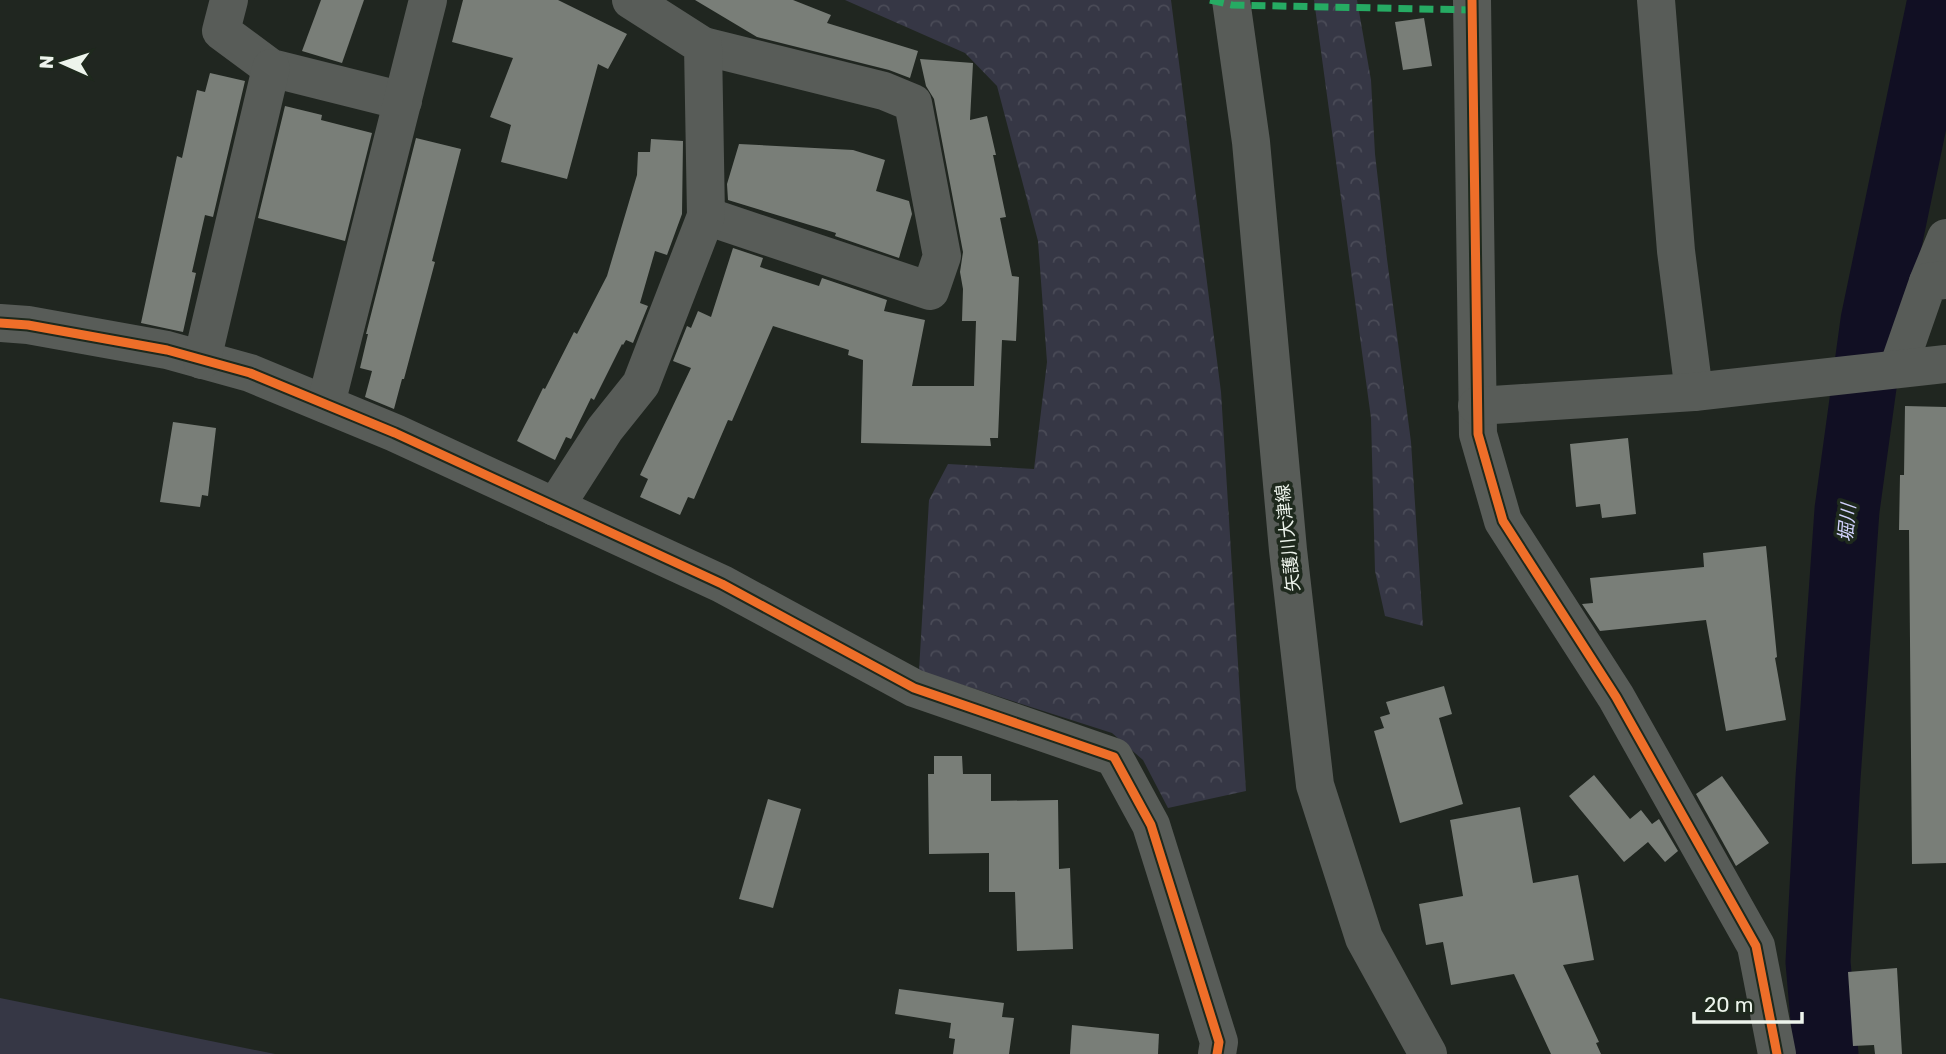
<svg xmlns="http://www.w3.org/2000/svg" width="1946" height="1054" font-family="Rubik,'Noto Sans JP',sans-serif">
<style>
.grass{fill:#363745}
.forest{fill:url(#forest-crowns)}
.lines{fill:none;stroke-linecap:round;stroke-linejoin:round}
.river{stroke:#110f23;stroke-width:65}
.building{fill:#797e78}
.minor{stroke:#585c58;stroke-width:38}
.secondary{stroke:#585c58;stroke-width:38}
.quiet{stroke:#26ab63;stroke-width:7;stroke-dasharray:14 7;stroke-linecap:butt}
.cycleway-casing{stroke:#1e291d;stroke-width:13}
.cycleway{stroke:#ee6e29;stroke-width:9}
.labels{text-anchor:middle;dominant-baseline:central;stroke-width:7;stroke-linejoin:round;paint-order:stroke}
.street-label{font-size:18px;fill:#edf4ec;stroke:#1e291d}
.water-label{font-size:19px;font-style:italic;fill:#d1d1fc;stroke:#1e291d}
</style>
<defs>
<pattern id="forest-crowns" width="20" height="18" patternUnits="userSpaceOnUse" patternTransform="scale(1.75)"><rect width="20" height="18" fill="#363745"/><path d="M2 6a3 3 0 1 1 6 0M12 15a3 3 0 1 1 6 0" fill="none" stroke="#4a4b57"/></pattern>
</defs>
<rect width="100%" height="100%" fill="#202620"/>
<!-- grass -->
<path class="grass" d="M0,998L275,1054H0Z"/>
<!-- forest -->
<g class="forest">
<path d="M845,0H1171L1221,392L1246,791L1168,808L1143,760L1112,733L919,671L929,500L948,464L1034,469L1047,362L1038,241L997,86L965,53Z"/>
<path d="M1314,0H1357L1371,80L1375,154L1387,259L1411,442L1423,626L1385,616L1375,571L1371,418Z"/>
</g>
<g class="lines">
<!-- river -->
<path class="river" d="M1826,1054L1818,962L1828,778L1847,510L1873,321L1940,0"/>
</g>
<!-- building -->
<g class="building">
<path d="M321,0H364L342,63L302,51Z"/>
<path d="M463,0H558L627,34L608,69L598,64L567,179L501,162L511,125L490,117L513,58L452,42Z"/>
<path d="M695,0H793L831,15L827,23L918,51L910,78L889,70L757,37Z"/>
<path d="M1424,18L1432,66L1403,70L1395,22Z"/>
<path d="M920,59L973,63L970,120L987,116L996,155H993L1006,217L1000,218L1012,276L1019,277L1016,341L1002,340L998,438H990L991,446L861,443L863,360L848,355L849,350L773,326L732,421L728,420L694,499L688,497L680,515L640,497L648,479L640,475L691,368L673,361L687,326L691,328L698,311L711,317L733,248L763,258L760,267L819,286L822,278L887,300L884,311L925,320L912,386H974L976,321H962L963,289L960,272L963,252L934,99L926,86Z"/>
<path d="M210,73L245,81L213,217L205,215L192,272L196,273L183,332L141,323L177,156L182,158L197,90L205,92Z"/>
<path d="M285,106L322,115L321,120L372,133L345,241L258,218Z"/>
<path d="M416,138L461,149L432,261L435,262L404,379H402L394,409L365,397L372,371L360,368L368,334H366Z"/>
<path d="M651,139L683,141L682,214L667,255L655,251L640,303L648,306L633,343L626,340L623,345L622,344L594,400L591,398L571,439L566,437L555,460L517,441L543,388L545,389L574,332L577,334L607,276L637,175L638,152H650Z"/>
<path d="M739,144L853,150L885,160L876,191L909,201L912,214L899,258L835,236L836,233L728,200L727,184Z"/>
<path d="M1905,406L1946,407V863L1912,864L1909,530H1899L1900,475H1904Z"/>
<path d="M173,422L216,428L208,496L202,495L200,507L160,502Z"/>
<path d="M1628,438L1636,514L1602,518L1600,504L1576,507L1570,444Z"/>
<path d="M1766,546L1777,657L1775,658L1786,720L1726,731L1706,620L1600,631L1582,604L1593,603L1590,578L1704,567L1703,553Z"/>
<path d="M1444,686L1452,714L1439,718L1463,804L1400,823L1374,731L1384,728L1380,717L1390,714L1386,702Z"/>
<path d="M934,756H962L963,774H991V801L1058,800L1059,869L1070,868L1073,949L1017,951L1015,892H989V853L929,854L928,774H934Z"/>
<path d="M1594,775L1630,819L1641,810L1652,824L1659,819L1678,851L1665,862L1648,842L1624,862L1569,796Z"/>
<path d="M1722,776L1769,843L1736,866L1696,794Z"/>
<path d="M768,799L801,809L773,908L739,899Z"/>
<path d="M1520,807L1533,883L1578,875L1594,960L1563,965L1599,1042L1596,1043L1601,1054H1551L1514,974L1451,985L1443,942L1426,945L1419,904L1463,896L1450,820Z"/>
<path d="M1897,968L1902,1054H1875L1874,1045L1853,1046L1848,972Z"/>
<path d="M899,989L1004,1003L1002,1017L1014,1018L1009,1054H953L955,1039L949,1038L951,1023L895,1014Z"/>
<path d="M1072,1025L1159,1034L1158,1054H1070Z"/>
</g>
<g class="lines">
<!-- minor -->
<g class="minor">
<path d="M229,0L221,31L271,68L403,101"/>
<path d="M1472,0L1478,434L1503,521L1616,697L1756,946L1777,1054"/>
<path d="M1656,0L1676,251L1694,392"/>
<path d="M703,46L884,91L913,103L942,256L930,291L706,216"/>
<path d="M1928,282L1946,238"/>
<path d="M0,323L28,325L167,350L250,373L395,433L722,584L914,688L1114,757L1151,825L1219,1042L1217,1054"/>
<path d="M202,360L271,68"/>
<path d="M1898,368L1928,282L1946,280"/>
<path d="M326,404L428,0"/>
<path d="M1477,406L1694,392L1946,364"/>
<path d="M555,507L605,429L641,384L706,216L703,46L631,0"/>
</g>
<!-- secondary -->
<path class="secondary" d="M1231,0L1251,142L1288,550L1315,785L1364,938L1428,1054"/>
<!-- quiet -->
<path class="quiet" d="M1210,0L1232,5L1473,10"/>
<!-- cycleway casing -->
<g class="cycleway-casing">
<g id="cycleway">
<path d="M1472,0L1478,434L1503,521L1616,697L1756,946L1777,1054"/>
<path d="M0,323L28,325L167,350L250,373L395,433L722,584L914,688L1114,757L1151,825L1219,1042L1217,1054"/>
</g>
</g>
<!-- cycleway -->
<use href="#cycleway" class="cycleway"/>
</g>
<g class="labels">
<!-- street labels -->
<g class="street-label">
<text transform="translate(1288 538) rotate(-96)">矢護川大津線</text>
</g>
<!-- water labels -->
<g class="water-label">
<text transform="translate(1847 523) rotate(-85)">堀川</text>
</g>
</g>
<!-- north arrow -->
<g transform="translate(63 63) rotate(273)" stroke="#1e291d" stroke-width="5" paint-order="stroke">
<path d="M0-5L12 26L0 18L-12 26Z" fill="#edf4ec"/>
<text y="-10" font-size="19" font-weight="bold" text-anchor="middle" fill="#edf4ec">N</text>
</g>
<!-- scale -->
<path d="M1694 1012v10h108v-10" fill="none" stroke="#edf4ec" stroke-width="3.5"/>
<text x="1704" y="1012" font-size="21" fill="#edf4ec" stroke="#1e291d" stroke-width="5" paint-order="stroke">20 m</text>
</svg>
